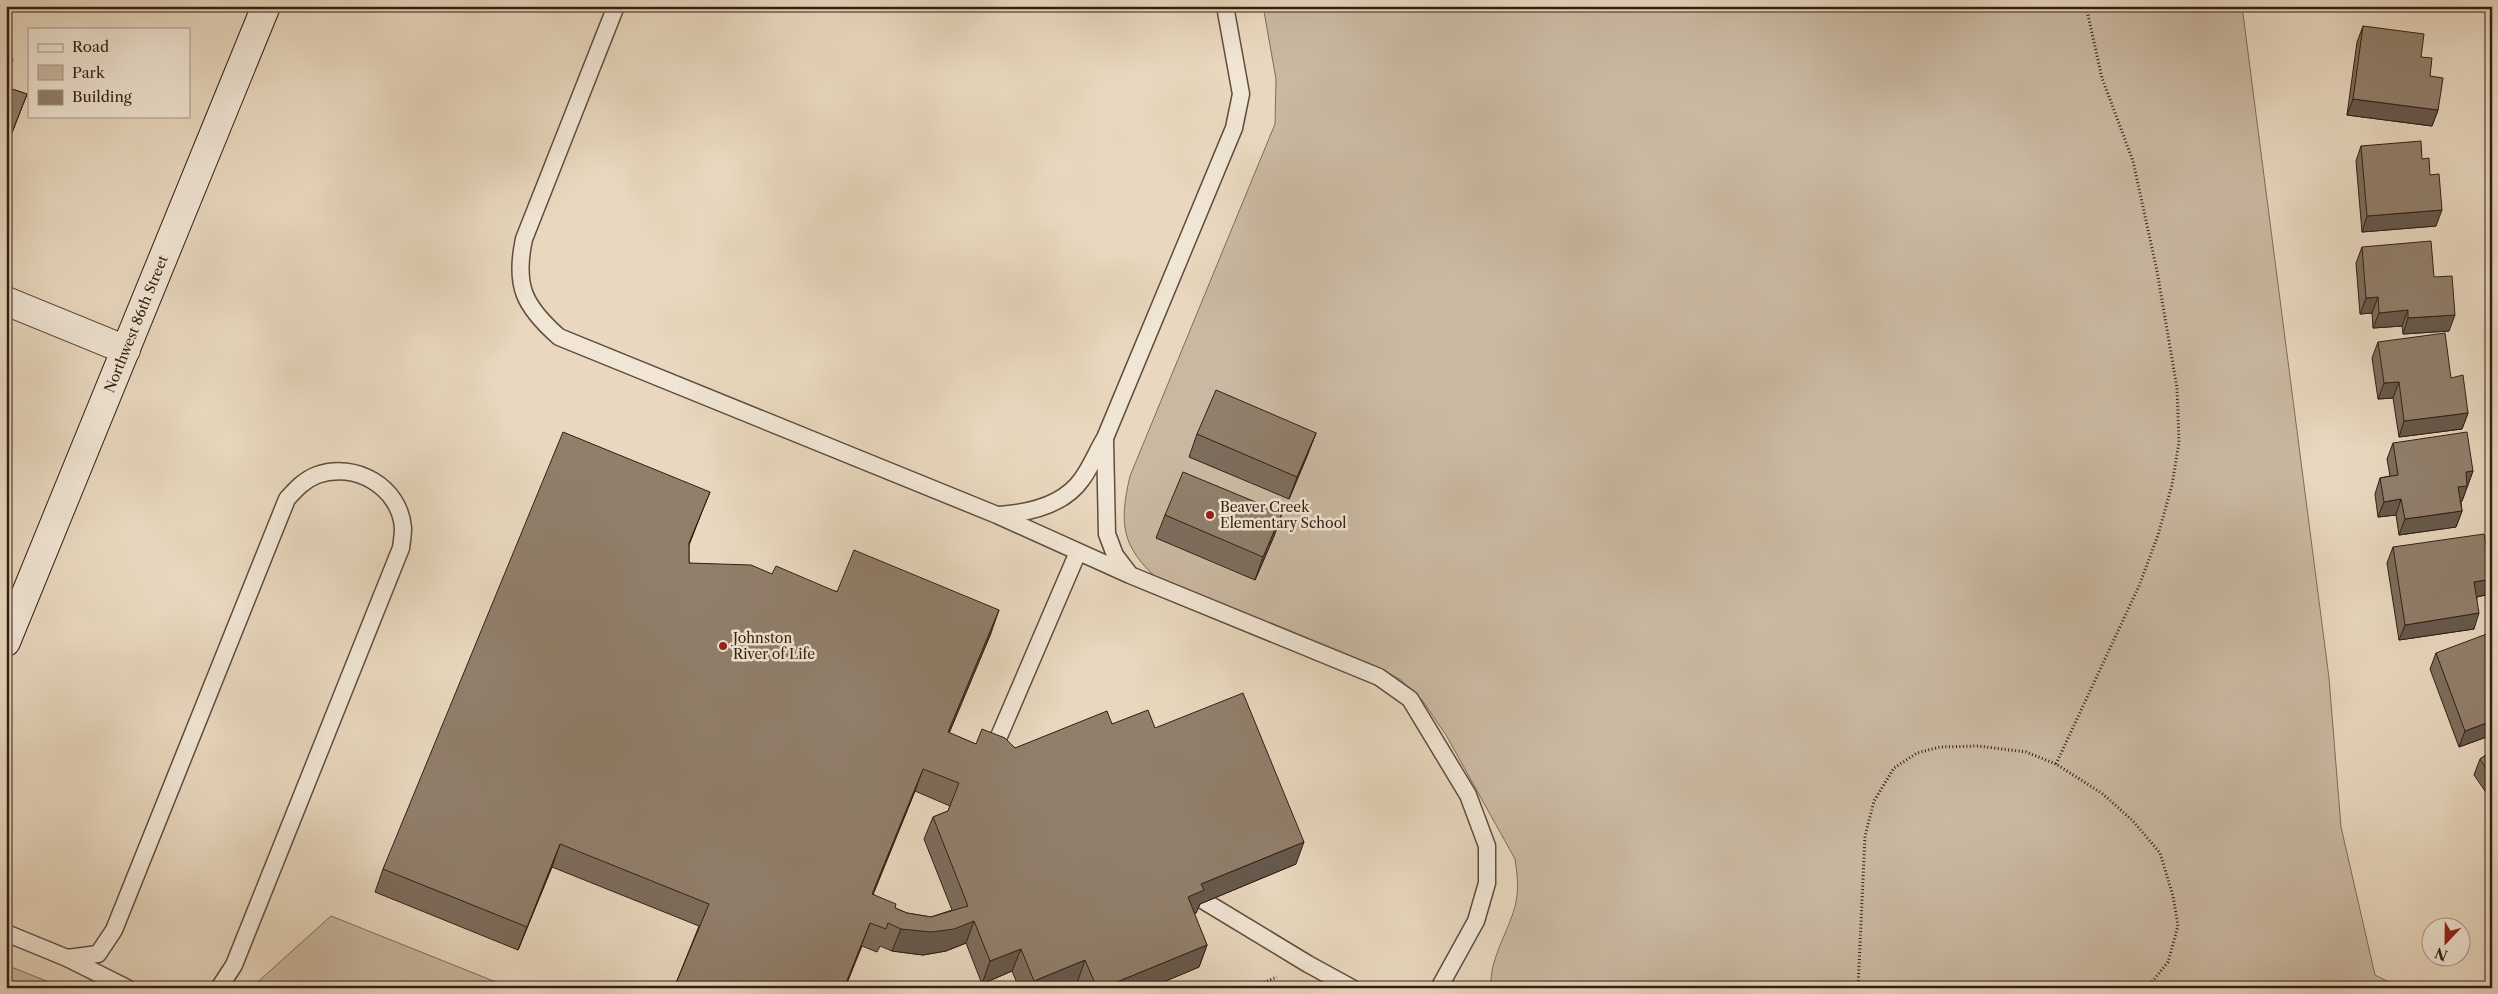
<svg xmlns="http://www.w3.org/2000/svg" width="2498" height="994" font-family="'Libre Caslon Text',serif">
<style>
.green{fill:#cab9a2;stroke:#7e6c5a}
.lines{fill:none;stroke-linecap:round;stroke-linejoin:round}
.lane-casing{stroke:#604d3e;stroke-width:19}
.street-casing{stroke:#604d3e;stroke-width:30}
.secondary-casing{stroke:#321f13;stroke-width:30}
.path{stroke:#321f13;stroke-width:3;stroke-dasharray:1 2.5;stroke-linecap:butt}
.lane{stroke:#f1e6d5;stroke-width:16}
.street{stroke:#f1e6d5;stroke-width:28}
.secondary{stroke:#f1e6d5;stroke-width:28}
.wall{fill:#7d6d5d;stroke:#321f13;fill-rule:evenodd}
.shaded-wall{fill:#66594c;stroke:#321f13}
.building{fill:#917f6c;stroke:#321f13;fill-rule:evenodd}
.poi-dot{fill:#8f2418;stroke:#f1e6d5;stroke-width:2}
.labels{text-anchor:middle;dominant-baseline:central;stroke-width:5;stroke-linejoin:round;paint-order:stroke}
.street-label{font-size:14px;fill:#321f13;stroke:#f1e6d5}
.poi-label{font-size:14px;fill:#321f13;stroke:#f1e6d5;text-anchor:start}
</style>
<rect width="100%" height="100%" fill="#e9d8bf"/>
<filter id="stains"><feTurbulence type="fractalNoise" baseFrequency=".004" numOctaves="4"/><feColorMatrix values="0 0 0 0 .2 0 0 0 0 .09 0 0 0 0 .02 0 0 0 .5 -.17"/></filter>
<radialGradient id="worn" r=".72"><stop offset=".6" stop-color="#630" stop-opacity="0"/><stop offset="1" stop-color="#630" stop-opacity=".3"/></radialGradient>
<!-- green -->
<g class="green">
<path d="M1263,6H2242L2329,678L2341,827L2375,975L2401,988H1491C1489,957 1510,931 1516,902C1519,888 1517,873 1515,859L1446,735L1422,700L1401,680L1378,668L1159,580C1121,547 1119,523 1130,476L1275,124L1276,79Z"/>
<path d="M331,916L511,988H251Z"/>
<path d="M6,965L64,988H6Z"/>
</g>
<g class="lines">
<!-- lane casing -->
<g class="lane-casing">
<g id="lane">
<path d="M616,6L524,239C514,286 524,306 559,337L997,515L1130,575L1379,677L1410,699L1468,795L1487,846V883L1476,921L1439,988"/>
<path d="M1105,440L1107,534L1115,555L1128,572"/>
<path d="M999,515C1028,513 1064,505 1082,479C1091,467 1097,451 1105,438L1234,128L1241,94L1225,6"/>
<path d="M991,755L1078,552"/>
<path d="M1204,901L1308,964L1352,988"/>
<path d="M6,933L67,958L127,988"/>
<path d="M67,958L98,954L114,930L287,499C296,489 304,480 317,475C355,461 400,487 403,528C403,534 402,541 401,548L234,965L219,988"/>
</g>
</g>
<!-- street casing -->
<g class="street-casing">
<path id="street" d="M6,301L126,350"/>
</g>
<!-- secondary casing -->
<g class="secondary-casing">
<path id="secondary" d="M6,642L266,6"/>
</g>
<!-- path -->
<g class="path">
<path d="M2056,764L2139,586L2158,535L2172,485L2179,442L2177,388L2157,271L2133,161L2102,78L2086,6"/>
<path d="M1251,988L1277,977"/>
<path d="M1858,988L1865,836L1874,801L1894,768L1917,753L1940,747L1978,746L2026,752L2056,764L2103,794L2133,821L2160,853L2173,896L2178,926L2168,962L2151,983L2137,988"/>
</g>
<!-- lane -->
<use href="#lane" class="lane"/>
<!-- street -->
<use href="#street" class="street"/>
<!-- secondary -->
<use href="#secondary" class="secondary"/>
</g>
<!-- wall -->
<g class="wall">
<path d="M2363,26L2421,57L2430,76L2438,110L2432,126L2347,115L2357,42Z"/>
<path d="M6,87L27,94L6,148Z"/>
<path d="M2361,146L2422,159L2430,175L2436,226L2362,232L2356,161Z"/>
<path d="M2362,247L2434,277L2449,331L2403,334L2402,326L2373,328L2372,313L2360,314L2356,263Z"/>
<path d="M2378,342L2451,378L2468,413L2462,429L2399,437L2393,398L2378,399L2372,358Z"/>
<path d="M1316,433L1307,456L1289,499L1189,457L1197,434Z"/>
<path d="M2393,443L2473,471L2462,501L2461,502L2462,511L2456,527L2399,535L2396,515L2378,517L2375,494L2380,478L2390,476L2387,459Z"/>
<path d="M1282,513L1274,536L1255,580L1156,538L1165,515Z"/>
<path d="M701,514L689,545V563L772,574L991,633L949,733L976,744L1015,748L1112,724L1155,728L1296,864L1200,904L1196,913L1194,914L1207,945L1199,967L1149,988H1079L1077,983L1065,988H1019L1012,971L982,984L966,943L946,951L923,955L892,951L880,946L877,952L862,946L845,988H674L699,926L552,867L518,950L375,892L383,869ZM915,791L950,806L948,811L933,817L924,839L952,910L931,917L907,913L895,908L873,894Z"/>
<path d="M2393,547L2492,579L2486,595L2477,597L2474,629L2399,640L2387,563Z"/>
<path d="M2436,653L2492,735L2459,747L2430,669Z"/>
<path d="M2492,751V801L2474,775L2480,759Z"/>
</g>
<!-- shaded-wall -->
<g class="shaded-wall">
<path d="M27,94L18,117L6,148V147Z"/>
<path d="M2353,99L2438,110L2432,126L2347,115Z"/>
<path d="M2442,210L2436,226L2362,232L2367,216Z"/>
<path d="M2378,297L2372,313L2360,314L2366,298Z"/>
<path d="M2408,310L2402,326L2373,328L2379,313Z"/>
<path d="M2455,315L2449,331L2403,334L2408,318Z"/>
<path d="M2399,382L2393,398L2378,399L2384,383Z"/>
<path d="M2468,413L2462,429L2399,437L2404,421Z"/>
<path d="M1316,433L1307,456L1289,499L1297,477Z"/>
<path d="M2473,471L2462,501L2453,503L2458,487L2466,472Z"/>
<path d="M710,492L701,514L681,565L689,543Z"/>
<path d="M2401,499L2396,515L2378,517L2384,502Z"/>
<path d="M2462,511L2456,527L2399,535L2405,519Z"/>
<path d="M1282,513L1274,536L1255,580L1263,557Z"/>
<path d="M2492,579L2486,595L2469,598L2474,582Z"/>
<path d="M999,610L991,633L940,755L948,732Z"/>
<path d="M2479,613L2474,629L2399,640L2405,625Z"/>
<path d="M2492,721V735L2459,747L2465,731Z"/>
<path d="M923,769L915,791L864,917L872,894Z"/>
<path d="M1304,842L1296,864L1200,904L1196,913L1180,920L1188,897L1201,884Z"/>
<path d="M560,844L552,867L518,950L527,927Z"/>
<path d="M974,921L966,943L946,951L923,955L892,951L901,929Z"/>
<path d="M870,923L845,988H844Z"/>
<path d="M1207,945L1199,967L1149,988H1102Z"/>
<path d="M1021,949L1012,971L982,984L990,961Z"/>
<path d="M1085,960L1077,983L1065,988H1031L1034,981Z"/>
</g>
<!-- building -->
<g class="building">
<path d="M2363,26L2424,34L2421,57L2432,58L2430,76L2443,78L2438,110L2353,99Z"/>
<path d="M6,56L13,59L6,77Z"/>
<path d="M6,87L27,94L11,135L6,133Z"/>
<path d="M2421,141L2422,159L2429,158L2430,175L2439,174L2442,210L2367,216L2361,146Z"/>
<path d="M2431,241L2434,277L2452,276L2455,315L2408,318V310L2379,313L2378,297L2366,298L2362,247Z"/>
<path d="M2445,333L2451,378L2463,375L2468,413L2404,421L2399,382L2384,383L2378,342Z"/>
<path d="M1216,390L1316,433L1297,477L1197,434Z"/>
<path d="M563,432L710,492L689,543V563L751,565L772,574L776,566L837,592L854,550L999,610L948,732L976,744L982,729L1005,738L1015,748L1107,711L1112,724L1148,710L1155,728L1243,693L1304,842L1201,884L1204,890L1188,897L1207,945L1102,988H1097L1085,960L1034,981L1021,949L990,961L974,921L954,929L931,932L901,929L888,923L886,929L870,923L844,988H674L709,904L560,844L527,927L383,869ZM923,769L959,783L948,811L933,817L968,906L931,917L907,913L895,908L896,904L872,894Z"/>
<path d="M2467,432L2473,471L2466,472L2467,486L2458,487L2462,511L2405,519L2401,499L2384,502L2380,478L2398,475L2393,443Z"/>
<path d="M1183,472L1282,513L1263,557L1165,515Z"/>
<path d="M2484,534L2492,579L2474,582L2479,613L2405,625L2393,547Z"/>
<path d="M2492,632V721L2465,731L2436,653Z"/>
<path d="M2492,751V777L2480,759Z"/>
</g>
<!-- markers -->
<g class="poi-dot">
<circle cx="1210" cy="515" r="5"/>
<circle cx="723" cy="646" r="5"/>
</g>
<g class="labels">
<!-- street labels -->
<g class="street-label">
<text transform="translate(136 324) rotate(-68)">Northwest 86th Street</text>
</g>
<!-- poi labels -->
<g class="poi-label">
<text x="1220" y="507">Beaver Creek<tspan x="1220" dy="16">Elementary School</tspan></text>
<text x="733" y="638">Johnston<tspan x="733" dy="16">River of Life</tspan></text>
</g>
</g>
<!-- margin -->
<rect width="2498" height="994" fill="none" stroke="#e9d8bf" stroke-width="25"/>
<rect x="8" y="8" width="2483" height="979" fill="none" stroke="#321f13" stroke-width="2.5"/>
<rect x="12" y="12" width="2473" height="969" fill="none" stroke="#321f13"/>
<!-- legend -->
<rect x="28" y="28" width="162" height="90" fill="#f1e6d5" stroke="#a59687"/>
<rect x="38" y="44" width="25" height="8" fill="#f1e6d5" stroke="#a59687"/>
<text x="72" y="52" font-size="15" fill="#321f13">Road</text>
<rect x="38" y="65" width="25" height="15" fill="#cab9a2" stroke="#a59687"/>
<text x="72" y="78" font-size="15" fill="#321f13">Park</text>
<rect x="38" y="90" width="25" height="15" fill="#917f6c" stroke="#a59687"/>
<text x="72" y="102" font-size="15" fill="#321f13">Building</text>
<!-- north arrow -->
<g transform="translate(2446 942) rotate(202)"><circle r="24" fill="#f1e6d5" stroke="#a59687"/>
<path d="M0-4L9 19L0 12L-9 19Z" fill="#8f2418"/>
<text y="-8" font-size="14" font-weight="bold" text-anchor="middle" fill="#321f13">N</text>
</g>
<rect width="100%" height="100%" filter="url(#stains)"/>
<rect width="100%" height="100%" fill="url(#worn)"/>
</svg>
